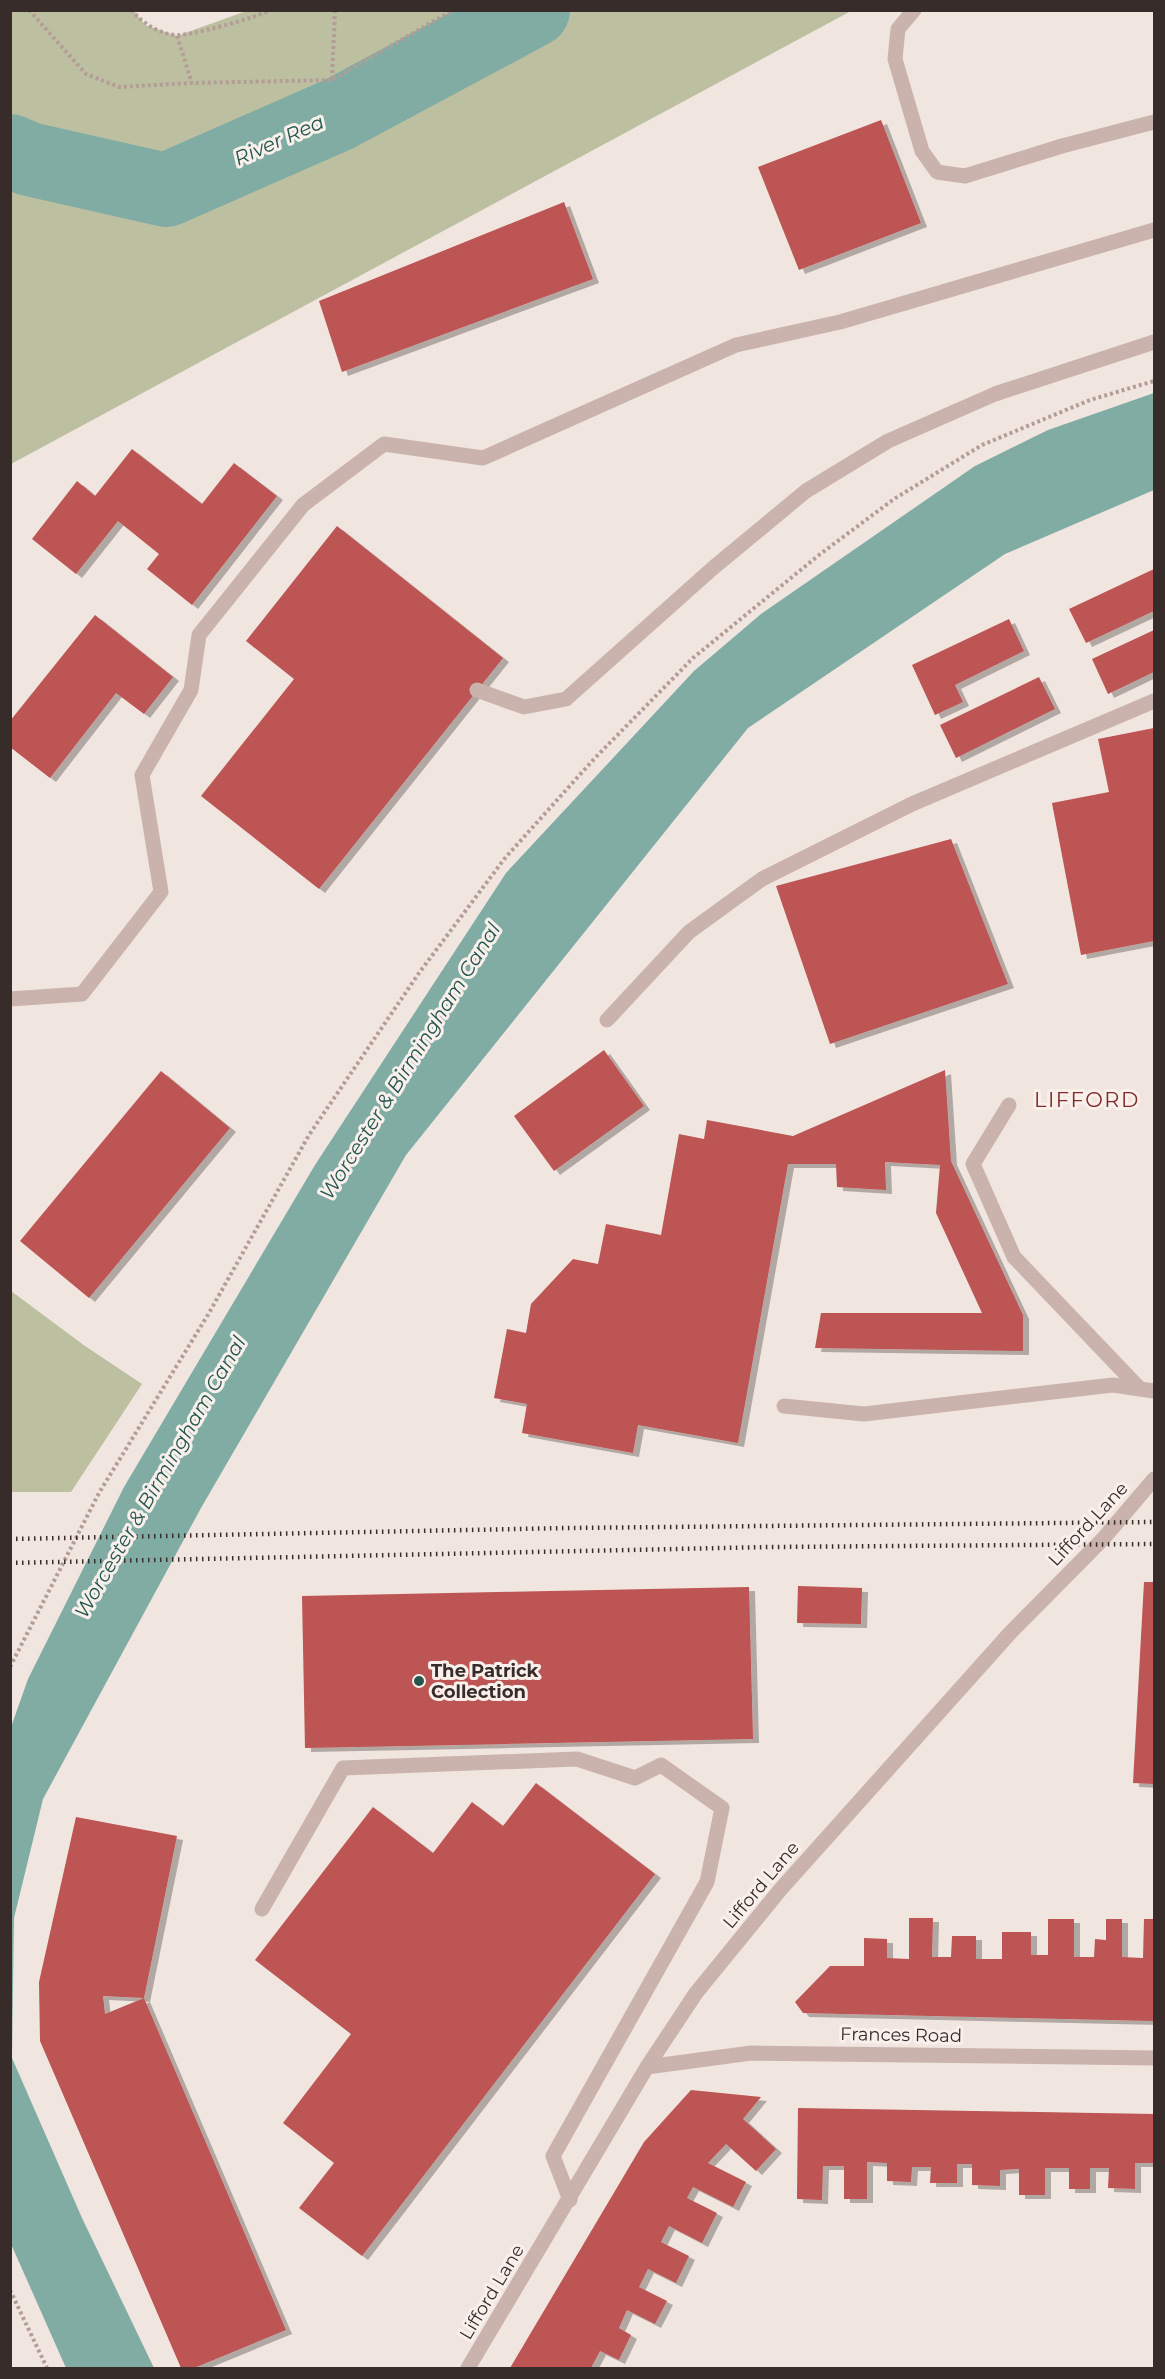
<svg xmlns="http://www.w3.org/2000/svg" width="1165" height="2379" font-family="Montserrat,sans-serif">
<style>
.green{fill:#bcbfa0}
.water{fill:#81aca4}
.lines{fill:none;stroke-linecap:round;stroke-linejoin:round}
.river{stroke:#81aca4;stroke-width:74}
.building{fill:#bc5452;filter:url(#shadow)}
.path{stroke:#b49d96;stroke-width:4;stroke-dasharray:3 3;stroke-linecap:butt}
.minor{stroke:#c9b3ac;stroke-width:15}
.rail{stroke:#372c2a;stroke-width:4.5;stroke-dasharray:1.5 4.5;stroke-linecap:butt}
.poi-dot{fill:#23564e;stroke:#f9f0ec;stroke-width:2}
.labels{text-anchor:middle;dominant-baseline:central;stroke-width:6;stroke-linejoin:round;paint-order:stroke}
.street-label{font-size:18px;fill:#372c2a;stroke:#f9f0ec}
.poi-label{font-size:18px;font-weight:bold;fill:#372c2a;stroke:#f9f0ec;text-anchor:start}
.water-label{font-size:20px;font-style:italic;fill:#23564e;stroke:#f9f0ec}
.quarter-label{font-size:21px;letter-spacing:1.5px;fill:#802b2a;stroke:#f9f0ec}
</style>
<defs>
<filter id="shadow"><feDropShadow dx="6" dy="4" stdDeviation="0" flood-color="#0004"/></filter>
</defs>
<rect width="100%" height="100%" fill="#f1e5e0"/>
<!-- green -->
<g class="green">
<path d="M249,10H851V11L11,464V11H134L145,25L177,36Z"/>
<path d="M11,1291L85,1346L142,1384L71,1492H11Z"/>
</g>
<!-- water -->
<path class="water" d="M1154,393V490L1005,554L748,728L406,1155L201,1508L43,1799L14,1918L12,2058L82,2218L154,2368H66L11,2244V1727L28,1679L124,1487L315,1165L506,873L694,671L761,614L975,466L1048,430Z"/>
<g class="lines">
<!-- river -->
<path class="river" d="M10,151L29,159L166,190L339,114L533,10"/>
</g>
<!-- building -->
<g class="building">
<path d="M881,120L921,223L799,270L758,167Z"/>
<path d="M564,202L593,279L342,372L319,301Z"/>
<path d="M132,449L202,504L234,463L277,496L192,605L147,569L159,554L118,521L76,574L32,539L77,481L95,496Z"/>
<path d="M337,526L503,658L319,889L201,796L294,679L246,641Z"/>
<path d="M1154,569V611L1086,643L1069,609Z"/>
<path d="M95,615L173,677L144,714L116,693L50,778L10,747V721Z"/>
<path d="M1009,619L1024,651L955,685L963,702L935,715L912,665Z"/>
<path d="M1154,630V672L1108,694L1092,659Z"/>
<path d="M1039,677L1055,709L956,758L940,725Z"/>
<path d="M1154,728V941L1081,955L1052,803L1109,792L1098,739Z"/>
<path d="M951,839L1008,984L830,1044L776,886Z"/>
<path d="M604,1050L644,1106L554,1171L514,1116Z"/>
<path d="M945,1070L951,1161L1023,1315V1351L815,1348L821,1313H982L936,1213L940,1165L885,1162L886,1190L837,1187L836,1164H788L738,1443L638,1425L633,1453L522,1433L527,1404L494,1398L507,1329L526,1333L531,1304L573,1259L598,1264L606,1224L661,1235L679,1134L704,1139L707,1120L793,1136Z"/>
<path d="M161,1071L230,1128L89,1298L20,1241Z"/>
<path d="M1144,1582H1154V1784L1133,1783Z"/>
<path d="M798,1586L862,1588L861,1624L797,1623Z"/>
<path d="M749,1587L753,1739L305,1748L302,1596Z"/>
<path d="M536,1783L655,1874L362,2256L299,2208L334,2163L283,2123L351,2034L255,1960L373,1807L433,1853L472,1802L503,1826Z"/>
<path d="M76,1817L177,1836L144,1998L103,1996L105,2014L144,1998L286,2330L194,2368H181L40,2041L39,1982Z"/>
<path d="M909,1918H933L932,1957H951L952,1936H976V1959H1002V1932H1031V1955H1048V1919H1074V1957H1094L1095,1939L1106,1940V1919H1122V1957L1143,1958L1144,1919H1154V2021L803,2013L795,2002L830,1966H864V1938L887,1939V1958L909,1959Z"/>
<path d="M691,2090L761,2097L743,2119L776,2149L756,2171L726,2144L708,2163L746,2182L733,2207L693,2187L687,2198L717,2213L702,2243L669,2226L661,2242L689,2256L676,2283L648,2269L639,2287L667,2301L655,2324L627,2310L619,2328L631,2335L619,2360L600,2351L591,2368H510L644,2142Z"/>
<path d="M798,2108L1154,2114V2163H1135V2189L1108,2188L1109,2168H1090V2189H1069V2168H1045V2195H1019V2169L1000,2170V2186L972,2185V2164H957V2183H930L931,2167H912L911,2182L887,2181V2163L867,2162V2199H844V2166H823L822,2200L797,2199Z"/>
</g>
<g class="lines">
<!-- path -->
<g class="path">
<path d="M29,10L86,74L119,87L192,83L332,80L453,10"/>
<path d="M131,10C143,23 157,33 175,35C187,37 258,17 271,10"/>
<path d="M177,36L192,83"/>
<path d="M332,79L335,10"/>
<path d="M10,1667L99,1493L209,1313L309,1135L419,973L505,858L594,759L693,658L819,555L894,499L982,445L1090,400L1154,381"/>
<path d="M10,2290L47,2368"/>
</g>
<!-- minor -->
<g class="minor">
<path d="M914,10L898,29L895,59L922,151L937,172L965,176L1062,146L1154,122"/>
<path d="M477,690L524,707L566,699L713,568L806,491L888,441L995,394L1154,342"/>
<path d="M10,999L82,994L161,892L142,775L191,690L199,635L303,505L384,444L483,458L736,345L840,322L1154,230"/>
<path d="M607,1020L689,932L762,879L912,804L1154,701"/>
<path d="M1009,1105L973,1164L1014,1257L1140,1389"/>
<path d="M784,1406L864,1414L1113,1385L1154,1391"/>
<path d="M262,1909L343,1768L577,1759L635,1778L661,1765L722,1808L707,1882L553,2156L570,2200"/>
<path d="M647,2067L751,2053L1154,2058"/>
<path d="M468,2368L647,2067L696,1993L780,1890L1010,1633L1103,1539L1154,1479"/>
</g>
<!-- rail -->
<g class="rail">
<path d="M10,1539L568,1528L1154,1522"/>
<path d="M10,1563L771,1547L1154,1544"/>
</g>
</g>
<!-- markers -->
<circle class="poi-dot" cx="419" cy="1681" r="6"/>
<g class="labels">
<!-- street labels -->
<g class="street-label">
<text transform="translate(1088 1524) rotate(-47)">Lifford Lane</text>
<text transform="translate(761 1885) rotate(-50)">Lifford Lane</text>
<text transform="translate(901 2035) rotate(1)">Frances Road</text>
<text transform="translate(492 2292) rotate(-59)">Lifford Lane</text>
</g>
<!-- poi labels -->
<g class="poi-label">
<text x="431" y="1671">The Patrick<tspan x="431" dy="21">Collection</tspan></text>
</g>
<!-- water labels -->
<g class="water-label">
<text transform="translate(279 140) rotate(-24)">River Rea</text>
<text transform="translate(410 1061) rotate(-58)">Worcester &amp; Birmingham Canal</text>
<text transform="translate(160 1477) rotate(-60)">Worcester &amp; Birmingham Canal</text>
</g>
<!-- quarter labels -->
<g class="quarter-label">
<text x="1087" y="1099">LIFFORD</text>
</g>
</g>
<!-- border -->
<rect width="1165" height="2379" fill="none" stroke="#372c2a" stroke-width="24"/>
</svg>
